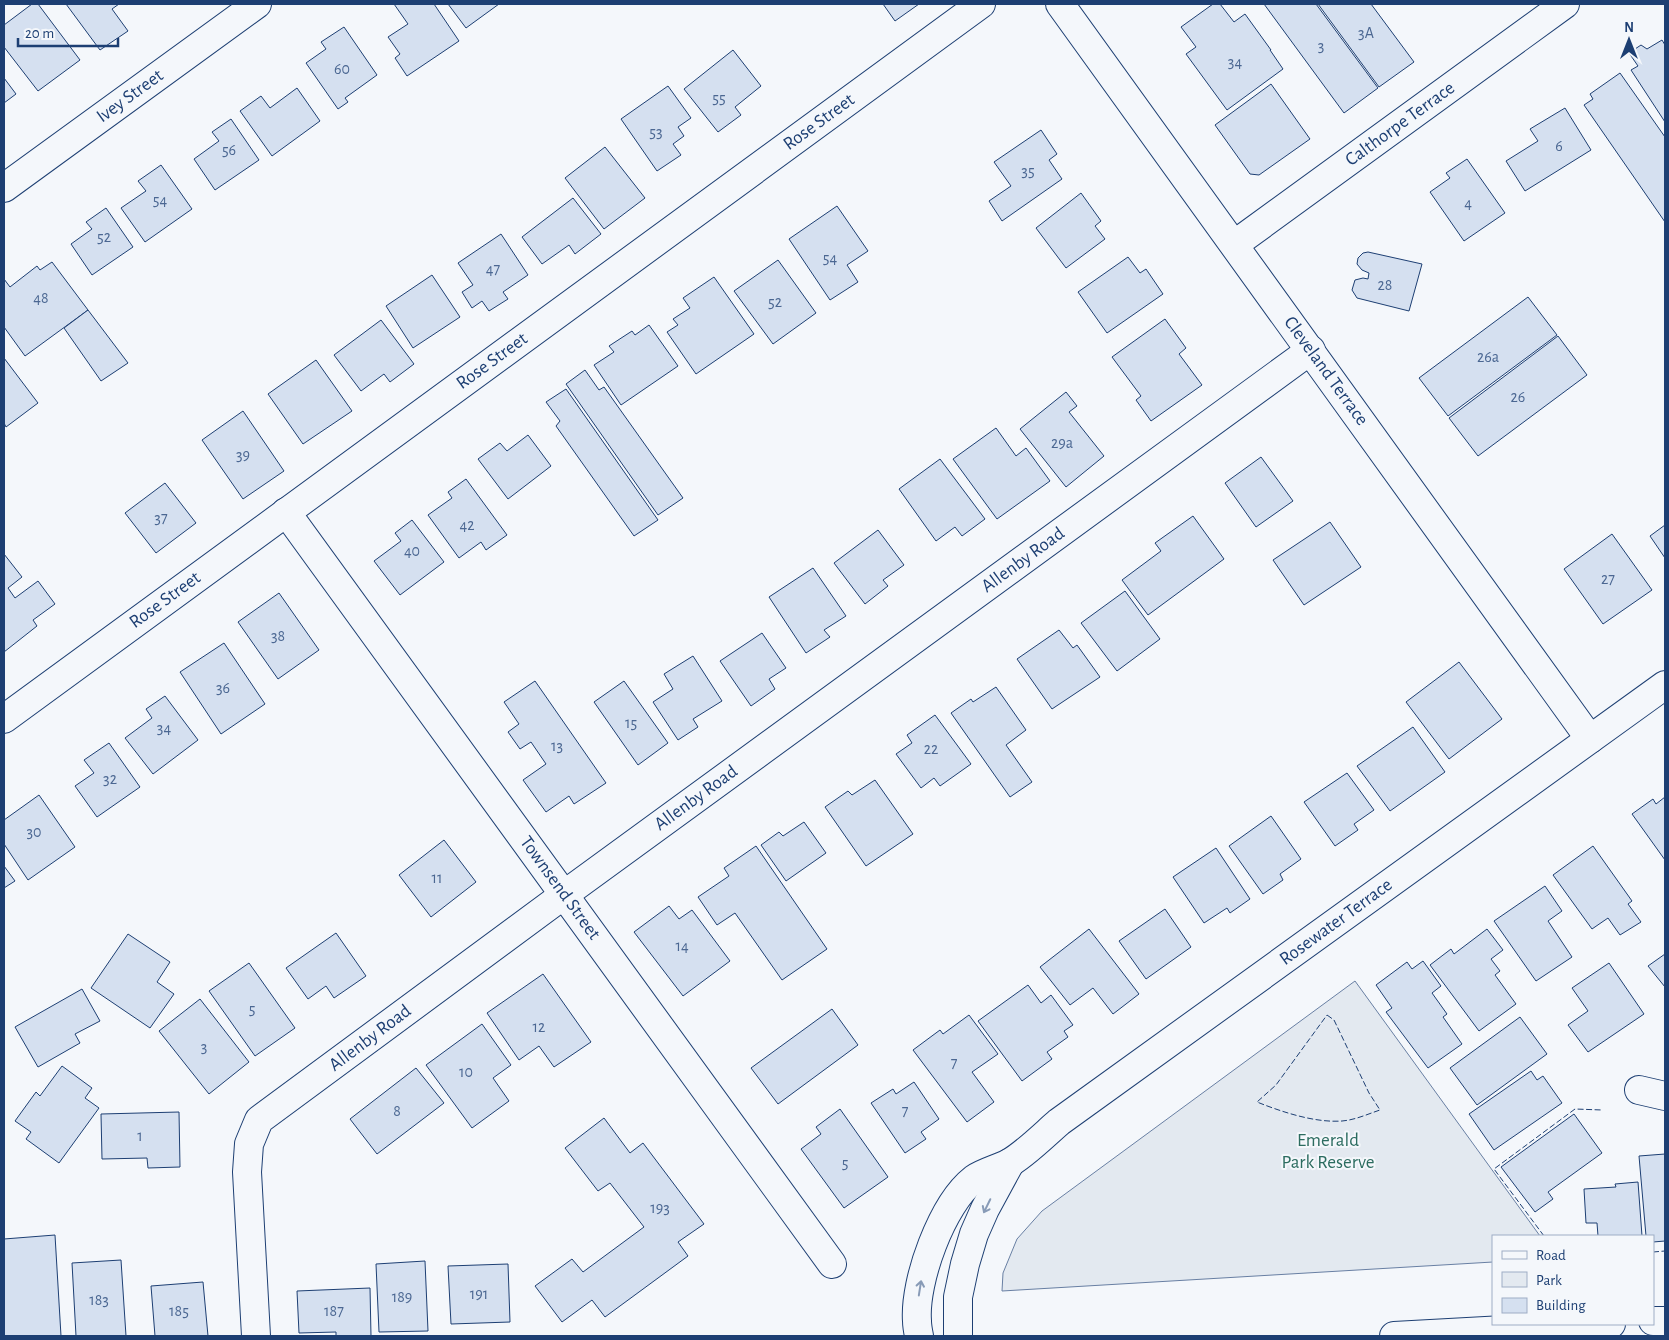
<svg xmlns="http://www.w3.org/2000/svg" width="1669" height="1340" font-family="'Alegreya Sans',sans-serif">
<style>
.green{fill:#e3e9f0;stroke:#687fa3}
.building{fill:#d5e0f0;stroke:#1d3f73}
.lines{fill:none;stroke-linecap:round;stroke-linejoin:round}
.street-casing{stroke:#1d3f73;stroke-width:30}
.highway-casing{stroke:#1d3f73;stroke-width:30}
.street{stroke:#f4f7fb;stroke-width:28}
.highway{stroke:#f4f7fb;stroke-width:28}
.fence{stroke:#1d3f73;stroke-width:1;stroke-dasharray:6 2.5;stroke-linecap:butt}
.oneway{stroke:#889bb7}
.labels{text-anchor:middle;dominant-baseline:central;stroke-width:4;stroke-linejoin:round;paint-order:stroke}
.number-label{font-size:16px;fill:#4b6792}
.street-label{font-size:19px;fill:#1d3f73;stroke:#f4f7fb}
.park-label{font-size:19px;fill:#2c6c60;stroke:#f4f7fb}
</style>
<rect width="100%" height="100%" fill="#f4f7fb"/>
<!-- green -->
<path class="green" d="M1355,981L1540,1236H1493V1262L1002,1291L1003,1273L1017,1239L1042,1211Z"/>
<!-- building -->
<g class="building">
<path d="M32,4H38L80,60L38,91L4,47V25Z"/>
<path d="M66,4H119L112,9L128,31L100,50Z"/>
<path d="M394,4H434L459,41L407,76L395,58L400,54L388,37L408,24Z"/>
<path d="M448,4H499L466,28Z"/>
<path d="M883,4H919L895,21Z"/>
<path d="M1213,4H1220L1234,22L1245,14L1271,50H1270L1283,69L1227,110L1186,54L1196,47L1181,27Z"/>
<path d="M1264,4H1316L1378,88L1344,113Z"/>
<path d="M1318,4H1371L1414,62L1379,87Z"/>
<path d="M344,27L377,75L345,98L348,102L338,109L306,63L326,49L321,42Z"/>
<path d="M1662,40L1665,45V122L1631,70L1638,66L1629,53L1641,45L1647,49Z"/>
<path d="M733,50L761,86L735,107L741,115L718,132L684,89Z"/>
<path d="M1620,73L1665,137V222L1584,105L1593,99L1590,94Z"/>
<path d="M4,78L16,94L4,103Z"/>
<path d="M1271,84L1310,139L1259,175L1250,174L1215,125Z"/>
<path d="M668,86L691,118L678,127L684,136L673,144L681,155L657,171L621,119Z"/>
<path d="M297,88L320,121L272,156L240,111L261,96L270,108Z"/>
<path d="M1565,108L1591,150L1525,191L1506,161L1538,141L1530,129Z"/>
<path d="M231,119L259,160L215,190L194,159L219,141L212,132Z"/>
<path d="M1041,130L1057,154L1049,160L1062,179L1002,221L989,201L1011,186L994,162Z"/>
<path d="M605,147L645,198L604,229L565,178Z"/>
<path d="M1467,159L1505,213L1464,241L1430,192L1450,178L1446,173Z"/>
<path d="M161,165L192,209L145,242L121,208L146,191L138,181Z"/>
<path d="M1081,193L1101,221L1095,226L1105,239L1066,268L1036,228Z"/>
<path d="M573,198L601,234L575,254L569,245L542,264L522,237Z"/>
<path d="M837,206L868,251L847,265L858,282L830,300L789,239Z"/>
<path d="M106,208L133,247L92,275L71,244L92,229L86,222Z"/>
<path d="M501,234L528,275L503,292L508,299L489,311L482,301L472,308L462,292L473,285L458,263Z"/>
<path d="M1368,252L1422,264L1409,311L1357,298L1352,290L1355,280L1363,278L1368,279L1369,273L1362,270L1357,264L1358,258L1363,253Z"/>
<path d="M1128,257L1140,273L1146,269L1163,294L1107,333L1078,292Z"/>
<path d="M778,260L816,313L773,344L734,291Z"/>
<path d="M52,262L88,310L25,356L4,327V279L10,287L37,266L40,270Z"/>
<path d="M432,275L460,317L413,348L386,306Z"/>
<path d="M714,277L754,334L696,374L667,332L678,325L673,319L690,308L683,298Z"/>
<path d="M1528,297L1557,335L1448,416L1419,378Z"/>
<path d="M88,310L128,363L101,381L64,328Z"/>
<path d="M1165,319L1186,348L1179,354L1202,385L1151,421L1136,400L1141,396L1112,357Z"/>
<path d="M381,320L414,364L390,382L384,374L361,391L334,355Z"/>
<path d="M649,325L678,366L621,405L594,365L614,352L609,346L632,331L635,335Z"/>
<path d="M1558,336L1587,375L1478,456L1449,418Z"/>
<path d="M4,358L38,403L6,427L4,423Z"/>
<path d="M316,360L352,411L303,444L268,394Z"/>
<path d="M585,370L599,390L604,387L683,498L658,515L566,384Z"/>
<path d="M566,389L658,520L634,536L556,426L560,421L546,402Z"/>
<path d="M1066,392L1077,406L1069,412L1104,456L1066,487L1020,429Z"/>
<path d="M243,411L284,471L243,499L202,440Z"/>
<path d="M996,428L1016,456L1026,448L1050,481L997,519L953,459Z"/>
<path d="M528,435L551,466L508,499L478,459L500,443L507,451Z"/>
<path d="M1261,457L1293,501L1256,527L1225,483Z"/>
<path d="M940,459L985,519L962,536L955,527L936,541L899,489Z"/>
<path d="M466,479L507,535L486,550L481,542L459,558L428,515L452,498L448,492Z"/>
<path d="M165,483L196,523L156,553L125,513Z"/>
<path d="M1193,516L1224,559L1148,615L1122,580L1161,551L1155,543Z"/>
<path d="M412,520L444,562L400,595L374,561L401,541L395,533Z"/>
<path d="M1330,522L1361,567L1304,605L1273,560Z"/>
<path d="M1665,525V558L1650,536Z"/>
<path d="M878,530L904,565L883,580L888,586L865,604L834,563Z"/>
<path d="M1612,534L1652,590L1603,624L1564,569Z"/>
<path d="M4,554L22,577L8,588L15,598L38,581L55,604L33,620L37,626L4,652Z"/>
<path d="M813,568L846,616L824,630L830,637L806,653L769,597Z"/>
<path d="M1125,591L1160,639L1117,671L1081,623Z"/>
<path d="M279,593L319,650L278,679L238,622Z"/>
<path d="M1059,630L1073,648L1077,645L1100,677L1052,709L1017,659Z"/>
<path d="M762,633L786,668L769,679L775,689L751,706L720,661Z"/>
<path d="M224,643L265,704L221,734L180,672Z"/>
<path d="M693,656L722,701L693,719L698,727L678,740L653,702L673,689L664,674Z"/>
<path d="M1459,662L1502,719L1449,759L1406,702Z"/>
<path d="M535,681L606,783L574,804L569,796L546,812L523,780L546,764L531,742L520,749L508,732L519,724L504,702Z"/>
<path d="M624,681L668,743L638,765L594,702Z"/>
<path d="M996,687L1026,730L1006,745L1032,782L1010,797L951,713L971,699L973,702Z"/>
<path d="M165,696L198,740L153,774L125,738L152,718L146,709Z"/>
<path d="M935,715L971,764L940,786L934,778L921,788L896,754L912,743L907,735Z"/>
<path d="M1413,727L1445,772L1390,811L1357,766Z"/>
<path d="M109,743L140,787L97,817L75,786L94,773L84,760Z"/>
<path d="M1347,773L1374,810L1354,824L1358,830L1335,846L1304,802Z"/>
<path d="M875,780L913,834L866,866L825,807L848,791L852,795Z"/>
<path d="M39,795L75,847L28,880L4,844V820Z"/>
<path d="M1665,797V860L1632,814L1653,799L1656,804Z"/>
<path d="M1271,816L1301,859L1280,874L1283,880L1263,894L1229,846Z"/>
<path d="M804,822L826,853L786,881L761,845L779,832L783,836Z"/>
<path d="M444,840L476,882L431,917L399,875Z"/>
<path d="M756,846L827,949L782,980L735,913L717,925L698,897L729,876L724,868Z"/>
<path d="M1593,846L1632,901L1628,904L1641,922L1620,935L1608,918L1592,929L1553,875Z"/>
<path d="M1216,848L1250,899L1230,913L1227,908L1204,923L1173,877Z"/>
<path d="M4,866L15,881L4,888Z"/>
<path d="M1545,886L1562,911L1548,921L1572,957L1536,981L1494,921Z"/>
<path d="M669,906L679,919L692,910L730,961L683,996L634,932Z"/>
<path d="M1165,909L1191,947L1146,979L1119,941Z"/>
<path d="M1089,929L1139,994L1113,1014L1093,988L1070,1005L1040,967Z"/>
<path d="M1487,929L1503,950L1491,959L1500,971L1495,975L1516,1004L1479,1031L1430,965L1451,949L1454,954Z"/>
<path d="M336,933L366,976L334,998L326,986L308,999L286,968Z"/>
<path d="M128,934L170,962L157,982L174,994L150,1028L91,988Z"/>
<path d="M1665,954V987L1648,966Z"/>
<path d="M1423,961L1441,986L1432,993L1447,1014L1443,1017L1462,1044L1428,1068L1386,1012L1392,1008L1376,985L1407,962L1412,969Z"/>
<path d="M249,963L295,1028L255,1056L209,991Z"/>
<path d="M1609,963L1644,1014L1588,1052L1568,1025L1588,1011L1572,988Z"/>
<path d="M543,974L591,1042L554,1067L539,1046L519,1060L487,1013Z"/>
<path d="M1028,985L1041,1003L1051,995L1073,1025L1064,1031L1068,1037L1047,1052L1052,1059L1022,1081L978,1021Z"/>
<path d="M82,989L100,1021L75,1034L80,1043L38,1067L15,1027Z"/>
<path d="M200,999L249,1062L209,1094L159,1031Z"/>
<path d="M832,1009L858,1045L778,1104L751,1068Z"/>
<path d="M969,1015L998,1054L972,1072L994,1102L967,1122L913,1050L940,1030L943,1034Z"/>
<path d="M1520,1017L1547,1054L1477,1105L1450,1068Z"/>
<path d="M482,1024L511,1065L493,1078L509,1101L472,1128L426,1065Z"/>
<path d="M62,1066L92,1088L85,1098L99,1108L59,1163L26,1139L31,1132L15,1121L36,1092L40,1096Z"/>
<path d="M416,1068L444,1103L377,1154L350,1119Z"/>
<path d="M1531,1071L1537,1080L1543,1076L1562,1103L1494,1150L1469,1114Z"/>
<path d="M914,1082L939,1119L921,1132L926,1139L905,1153L871,1103L893,1089L896,1094Z"/>
<path d="M840,1109L888,1177L844,1208L801,1149L821,1134L816,1127Z"/>
<path d="M179,1112L180,1167L148,1168L147,1158L102,1159L101,1114Z"/>
<path d="M1574,1114L1602,1153L1548,1192L1553,1199L1535,1212L1501,1167Z"/>
<path d="M604,1118L630,1153L643,1143L704,1224L678,1242L688,1256L605,1317L592,1300L562,1322L535,1286L572,1259L583,1272L644,1227L610,1183L598,1191L565,1148Z"/>
<path d="M1665,1154V1241L1653,1242V1236H1646L1639,1156Z"/>
<path d="M1638,1182L1642,1236H1598L1597,1223H1586L1584,1189L1616,1187L1615,1184Z"/>
<path d="M55,1235L61,1336H4V1239Z"/>
<path d="M121,1260L126,1336H76L72,1263Z"/>
<path d="M425,1261L428,1331L379,1332L376,1264Z"/>
<path d="M508,1264L510,1322L451,1324L448,1266Z"/>
<path d="M203,1282L208,1336H155L151,1286Z"/>
<path d="M370,1288L371,1336H336V1332L299,1333L297,1291Z"/>
</g>
<g class="lines">
<!-- street casing -->
<g class="street-casing">
<g id="street">
<path d="M1060,4L1590,739"/>
<path d="M4,188L257,4"/>
<path d="M1235,244L1565,4"/>
<path d="M286,512L832,1264"/>
<path d="M4,719L981,4"/>
<path d="M1639,1090L1665,1096"/>
<path d="M256,1336L247,1172L249,1144L259,1120L565,894L1311,350"/>
<path d="M919,1336C918,1331 917,1326 917,1321C914,1281 942,1204 974,1179C984,1172 998,1169 1009,1163C1024,1155 1045,1134 1059,1122L1665,685"/>
<path d="M958,1336V1297L965,1264L974,1234L985,1209L1010,1163"/>
</g>
</g>
<!-- highway casing -->
<g class="highway-casing">
<g id="highway">
<path d="M1653,1321H1665"/>
<path d="M1394,1336L1611,1324"/>
</g>
</g>
<!-- street -->
<use href="#street" class="street"/>
<!-- highway -->
<use href="#highway" class="highway"/>
<!-- fence -->
<g class="fence">
<path d="M1327,1015L1334,1020L1369,1093L1380,1110C1368,1114 1355,1120 1342,1121C1315,1123 1282,1112 1257,1102L1276,1085Z"/>
<path d="M1544,1236L1494,1169L1575,1109L1602,1110"/>
<path d="M1653,1252L1665,1251"/>
</g>
</g>
<!-- one-way arrows -->
<defs><path id="oneway-shaft" d="M-6 0H5M1.5-3L5.5 0L1.5 3" fill="none" stroke-width="1.6" stroke-linecap="round" stroke-linejoin="round" transform="scale(1.25)"/></defs>
<g class="oneway">
<use href="#oneway-shaft" transform="translate(987 1206) rotate(116)"/>
<use href="#oneway-shaft" transform="translate(920 1288) rotate(-81)"/>
</g>
<g class="labels">
<!-- number labels -->
<g class="number-label">
<text x="1366" y="33">3A</text>
<text x="1321" y="46">3</text>
<text x="1235" y="62">34</text>
<text x="342" y="69">60</text>
<text x="719" y="98">55</text>
<text x="656" y="132">53</text>
<text x="1559" y="146">6</text>
<text x="229" y="150">56</text>
<text x="1028" y="171">35</text>
<text x="160" y="200">54</text>
<text x="1468" y="203">4</text>
<text x="104" y="237">52</text>
<text x="830" y="258">54</text>
<text x="493" y="269">47</text>
<text x="1385" y="285">28</text>
<text x="41" y="298">48</text>
<text x="775" y="302">52</text>
<text x="1488" y="357">26a</text>
<text x="1518" y="397">26</text>
<text x="1062" y="443">29a</text>
<text x="243" y="455">39</text>
<text x="161" y="518">37</text>
<text x="467" y="525">42</text>
<text x="412" y="551">40</text>
<text x="1608" y="579">27</text>
<text x="278" y="636">38</text>
<text x="223" y="688">36</text>
<text x="631" y="723">15</text>
<text x="164" y="728">34</text>
<text x="557" y="746">13</text>
<text x="931" y="749">22</text>
<text x="110" y="779">32</text>
<text x="34" y="832">30</text>
<text x="437" y="878">11</text>
<text x="682" y="946">14</text>
<text x="252" y="1009">5</text>
<text x="539" y="1027">12</text>
<text x="204" y="1047">3</text>
<text x="954" y="1063">7</text>
<text x="466" y="1072">10</text>
<text x="397" y="1111">8</text>
<text x="905" y="1111">7</text>
<text x="140" y="1136">1</text>
<text x="845" y="1163">5</text>
<text x="660" y="1208">193</text>
<text x="479" y="1294">191</text>
<text x="402" y="1297">189</text>
<text x="99" y="1300">183</text>
<text x="179" y="1311">185</text>
<text x="334" y="1311">187</text>
</g>
<!-- street labels -->
<g class="street-label">
<text transform="translate(130 96) rotate(-36)">Ivey Street</text>
<text transform="translate(819 122) rotate(-36)">Rose Street</text>
<text transform="translate(1400 124) rotate(-36)">Calthorpe Terrace</text>
<text transform="translate(492 361) rotate(-36)">Rose Street</text>
<text transform="translate(1326 371) rotate(54)">Cleveland Terrace</text>
<text transform="translate(1023 560) rotate(-36)">Allenby Road</text>
<text transform="translate(165 600) rotate(-36)">Rose Street</text>
<text transform="translate(696 798) rotate(-36)">Allenby Road</text>
<text transform="translate(560 888) rotate(54)">Townsend Street</text>
<text transform="translate(1336 922) rotate(-36)">Rosewater Terrace</text>
<text transform="translate(370 1038) rotate(-37)">Allenby Road</text>
</g>
<!-- park labels -->
<g class="park-label">
<text x="1328" y="1140">Emerald<tspan x="1328" dy="22">Park Reserve</tspan></text>
</g>
</g>
<!-- border -->
<rect width="1669" height="1340" fill="none" stroke="#1d3f73" stroke-width="10"/>
<!-- legend -->
<rect x="1492" y="1235" width="162" height="90" fill="#f4f7fb" stroke="#9eadc5"/>
<rect x="1502" y="1251" width="25" height="8" fill="#f4f7fb" stroke="#9eadc5"/>
<text x="1536" y="1260" font-size="15" fill="#1d3f73">Road</text>
<rect x="1502" y="1272" width="25" height="15" fill="#e3e9f0" stroke="#9eadc5"/>
<text x="1536" y="1285" font-size="15" fill="#1d3f73">Park</text>
<rect x="1502" y="1298" width="25" height="15" fill="#d5e0f0" stroke="#9eadc5"/>
<text x="1536" y="1310" font-size="15" fill="#1d3f73">Building</text>
<!-- north arrow -->
<g transform="translate(1629 40)" stroke="#f4f7fb" stroke-width="4" paint-order="stroke">
<path d="M0-4L9 19L0 12L-9 19Z" fill="#1d3f73"/>
<text y="-8" font-size="14" font-weight="bold" text-anchor="middle" fill="#1d3f73">N</text>
</g>
<!-- scale -->
<path d="M18 38v8h100v-8" fill="none" stroke="#1d3f73" stroke-width="2.5"/>
<text x="25" y="38" font-size="15" fill="#1d3f73" stroke="#f4f7fb" stroke-width="4" paint-order="stroke">20 m</text>
</svg>
